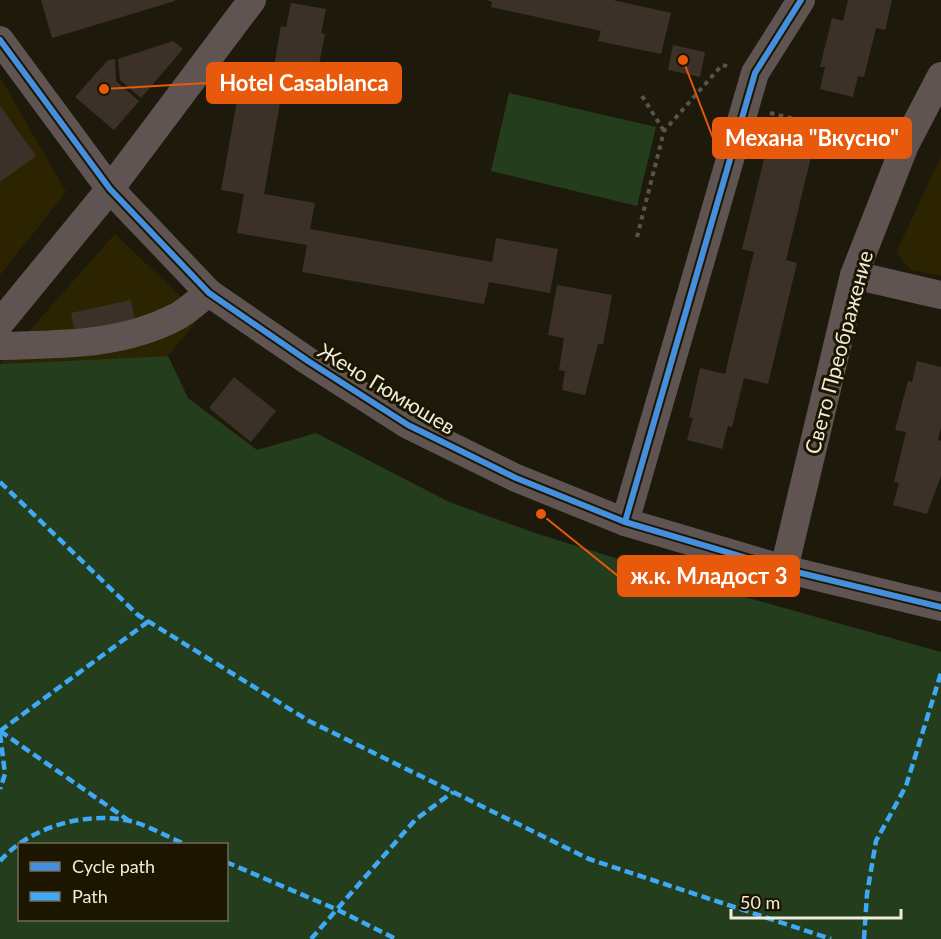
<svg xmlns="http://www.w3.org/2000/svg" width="941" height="939" font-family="Lato,sans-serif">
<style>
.built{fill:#2c2401}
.green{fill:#233d1d;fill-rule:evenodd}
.building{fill:#3c3128}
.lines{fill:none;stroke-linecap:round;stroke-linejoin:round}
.path{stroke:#5a524c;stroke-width:4;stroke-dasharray:4.5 4.5;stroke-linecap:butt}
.minor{stroke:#5f5451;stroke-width:28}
.quiet{stroke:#3fa9f5;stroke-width:4.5;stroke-dasharray:9 4.5;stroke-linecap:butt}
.cycleway-casing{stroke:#1c1600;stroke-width:10}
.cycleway{stroke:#468fdf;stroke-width:6}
.labels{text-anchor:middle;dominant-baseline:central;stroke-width:6;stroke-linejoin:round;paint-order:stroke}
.street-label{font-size:21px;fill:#f0ecdc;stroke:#1c1600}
.leader{fill:none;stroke:#e8590c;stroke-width:2}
.callout-dot{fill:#e8590c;stroke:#1c1600;stroke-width:2}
.callout{fill:#e8590c;stroke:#e8590c;stroke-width:2}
.callout-label{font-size:22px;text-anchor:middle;font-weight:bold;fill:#fff}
</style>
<rect width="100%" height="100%" fill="#1e1a0b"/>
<!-- built -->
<g class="built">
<path d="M0,77L66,192L0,275Z"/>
<path d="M941,156V276L912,270L904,263L897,251Z"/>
<path d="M115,234L201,316L168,356L0,364Z"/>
</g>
<!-- green -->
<g class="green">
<path d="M509,93L656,127L637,206L491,171Z"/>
<path d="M168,356L188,398L257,450L316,433L449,502L535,533L702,585L941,652V939H0V364ZM226,844V920H20V844Z"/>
</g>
<!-- building -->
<g class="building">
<path d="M41,0H175V1L52,38Z"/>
<path d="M487,0H613L671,13L661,54L598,41L601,31L491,7L492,2Z"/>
<path d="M848,0H892L885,30L876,28L864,77L858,76L853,97L820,89L825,67H820L832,18L843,21Z"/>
<path d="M291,3L326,9L321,33L325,34L315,85L284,80L264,194L315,203L310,229L492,262L496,238L558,249L550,293L489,282L484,304L302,272L307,245L237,233L244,194L221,190L242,72L272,77L281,26L286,27Z"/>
<path d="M173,41L183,49L141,98L120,80L118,59Z"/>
<path d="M673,45L705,52L700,77L668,70Z"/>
<path d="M115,59L116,81L139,101L114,130L75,97L108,60Z"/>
<path d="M0,106L36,156L0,182Z"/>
<path d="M778,120L813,129L808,148L813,149L786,260L797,263L768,384L744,378L732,427L728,426L722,449L687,440L693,418L689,417L700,368L725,374L754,252L742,249L769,139L773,140Z"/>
<path d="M557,285L612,295L603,344H598L585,395L562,390L565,371L559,370L564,338L548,335Z"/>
<path d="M131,300L135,321L75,334L71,313Z"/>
<path d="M917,361L941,367V427L938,440L941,441V476L927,514L893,505L899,483L894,482L906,432L895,430L908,381L912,382Z"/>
<path d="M234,377L276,411L251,442L209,408Z"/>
</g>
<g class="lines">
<!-- path -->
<g class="path">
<path d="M642,96L664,131"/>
<path d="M770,113L882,140"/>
<path d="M637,237L664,131L722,65L731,67"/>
</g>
<!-- minor -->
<g class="minor">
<path d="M0,40L110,189L209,293L308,361L408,425L516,478L625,522L784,569L941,607"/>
<path d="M854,275L941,295"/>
<path d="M0,323L110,189L252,0"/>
<path d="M0,346C61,344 120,346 176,317C188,311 198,300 209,293"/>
<path d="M625,522L755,73L801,0"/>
<path d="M784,569L854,275L905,145L941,76"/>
</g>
<!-- quiet -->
<g class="quiet">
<path d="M0,482L138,615L309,721L589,859L831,939"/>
<path d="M0,731L149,621"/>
<path d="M0,731L128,820"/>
<path d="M0,734L5,774L0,789"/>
<path d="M0,861C30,827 85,811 130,821C148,825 167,837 185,844"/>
<path d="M226,862L338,910L396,939"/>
<path d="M311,939L415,820L453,792"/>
<path d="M864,939L867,894L876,841L906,786L941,673"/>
</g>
<!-- cycleway casing -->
<g class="cycleway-casing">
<g id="cycleway">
<path d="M0,40L110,189L209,293L308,361L408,425L516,478L625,522L784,569L941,607"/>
<path d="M625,522L755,73L801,0"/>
</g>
</g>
<!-- cycleway -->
<use href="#cycleway" class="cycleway"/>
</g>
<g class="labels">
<!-- street labels -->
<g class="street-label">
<text transform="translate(838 352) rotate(-75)">Свето Преображение</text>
<text transform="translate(387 388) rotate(31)">Жечо Гюмюшев</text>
</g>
</g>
<!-- callouts -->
<path class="leader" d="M104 89L207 83M683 60L713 138M541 514L618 576"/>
<g class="callout-dot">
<circle cx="104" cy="89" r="6"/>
<circle cx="683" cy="60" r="6"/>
<circle cx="541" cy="514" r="6"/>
</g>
<g class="callout">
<rect x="207" y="63" width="194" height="40" rx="6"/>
<rect x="713" y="118" width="198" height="40" rx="6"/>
<rect x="618" y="556" width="181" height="40" rx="6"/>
</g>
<g class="callout-label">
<text x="304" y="91">Hotel Casablanca</text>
<text x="812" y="146">Механа "Вкусно"</text>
<text x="709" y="584">ж.к. Младост 3</text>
</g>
<!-- legend -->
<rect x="18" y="843" width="210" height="78" fill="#1c1600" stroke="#716c58" stroke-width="1.5"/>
<rect x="30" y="862" width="30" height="9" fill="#468fdf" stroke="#716c58" stroke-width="1.5"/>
<text x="72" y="873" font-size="18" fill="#f0ecdc">Cycle path</text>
<rect x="30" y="892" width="30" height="9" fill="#3fa9f5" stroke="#716c58" stroke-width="1.5"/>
<text x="72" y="903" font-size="18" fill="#f0ecdc">Path</text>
<!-- scale -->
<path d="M731 909v9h170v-9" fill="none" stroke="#f0ecdc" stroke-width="3"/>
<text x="740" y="909" font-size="18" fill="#f0ecdc" stroke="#1c1600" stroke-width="4.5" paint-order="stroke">50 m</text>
</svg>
